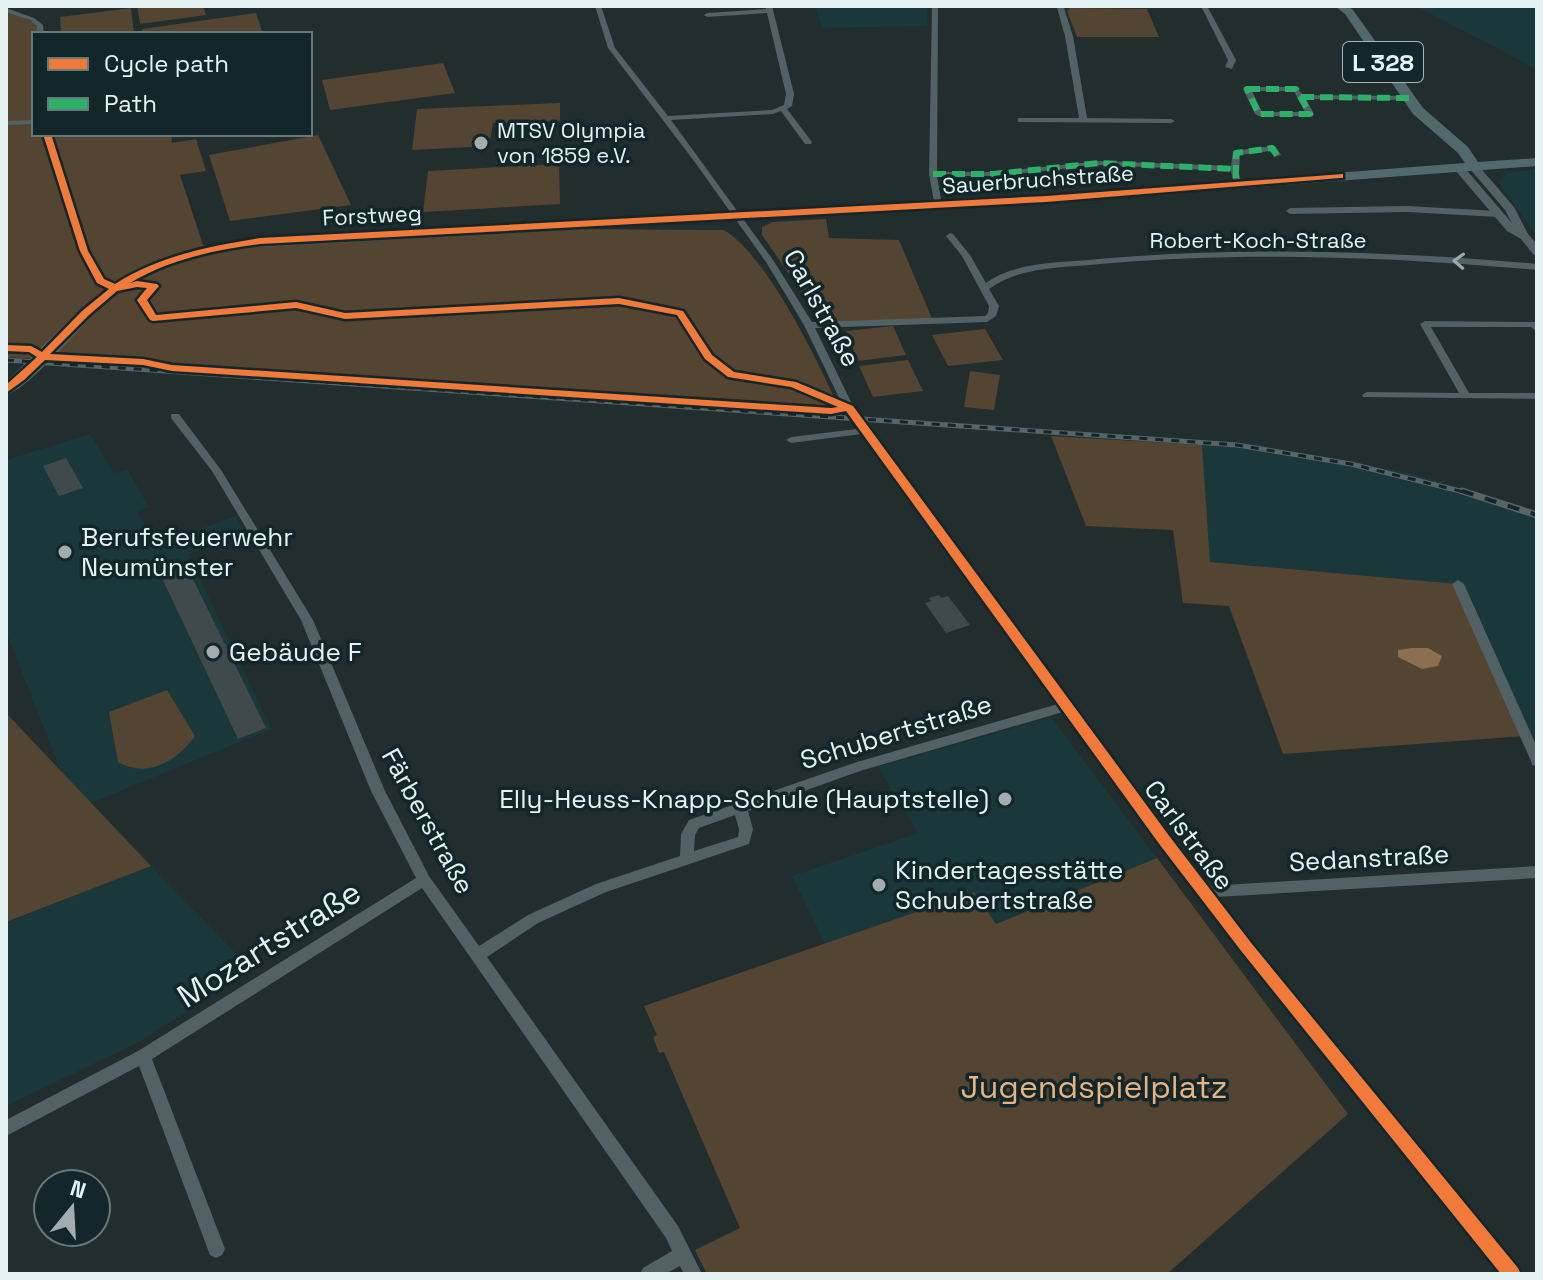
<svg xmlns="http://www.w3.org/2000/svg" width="1543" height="1280" font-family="'Space Grotesk',sans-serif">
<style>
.built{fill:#1a373a}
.green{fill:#544432}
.water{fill:#8a6f51}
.building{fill:#414a4b}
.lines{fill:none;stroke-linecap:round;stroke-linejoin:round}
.minor{fill:#516164;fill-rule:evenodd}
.tertiary{fill:#516164;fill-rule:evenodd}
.primary{fill:#52696c;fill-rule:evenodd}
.rail-far1-casing{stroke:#586466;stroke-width:5}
.rail-casing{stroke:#586466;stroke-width:7}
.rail-far1{stroke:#13272a;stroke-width:3;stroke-dasharray:8;stroke-linecap:butt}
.rail{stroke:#13272a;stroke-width:4;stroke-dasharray:12;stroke-linecap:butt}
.quiet{stroke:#2db169;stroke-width:6;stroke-dasharray:13 6;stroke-linecap:butt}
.cycleway-casing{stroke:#13272a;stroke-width:5}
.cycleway{fill:#f17a3a;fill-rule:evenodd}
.oneway{stroke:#9baaac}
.poi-dot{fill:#a1adaf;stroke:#13272a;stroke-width:3}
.labels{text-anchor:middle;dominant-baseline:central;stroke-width:7;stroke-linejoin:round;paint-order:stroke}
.far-poi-label{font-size:22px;fill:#e5f2f4;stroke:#13272a;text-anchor:start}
.far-street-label{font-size:22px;fill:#e5f2f4;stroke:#13272a}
.shield{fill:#13272a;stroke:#a6b5b7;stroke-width:2}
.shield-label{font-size:24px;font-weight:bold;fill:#e5f2f4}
.street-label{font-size:26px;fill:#e5f2f4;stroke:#13272a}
.poi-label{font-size:26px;fill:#e5f2f4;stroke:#13272a;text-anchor:start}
.near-street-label{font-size:32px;fill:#e5f2f4;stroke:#13272a}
.near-park-label{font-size:32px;fill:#e7b37f;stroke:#13272a}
</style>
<rect width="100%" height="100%" fill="#222d2e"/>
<!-- built -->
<g class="built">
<path d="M816,6H927V26L822,28Z"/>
<path d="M1415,6H1537V70L1495,47Z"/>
<path d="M1537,169V237L1498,182L1506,173Z"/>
<path d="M6,357L1252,443L1411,473L1537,512V736H1524L1458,584L1210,562L1201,445L6,363Z"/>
<path d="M90,434L114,473L127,469L149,507L137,511L156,546L235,516L245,533L188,554L272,729L76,809L6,632V460Z"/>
<path d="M1051,717L1157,858L996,924L974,892L825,944L792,876L918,833L878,767Z"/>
<path d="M151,866L253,971L137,1043L6,1106V922Z"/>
</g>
<!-- green -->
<g class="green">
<path d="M137,6H203L206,15L140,24Z"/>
<path d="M131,8L134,34H61L60,17Z"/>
<path d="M1070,8L1147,9L1159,37H1077L1067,11Z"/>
<path d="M6,10L40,25V34H34V134H171L172,143L196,139L206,171L180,175L203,245L225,250L269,244L563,229L724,230C766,255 814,354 835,399L827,414L6,357Z"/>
<path d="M256,13L263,34H143L142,29Z"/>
<path d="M443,63L455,93L330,110L322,80Z"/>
<path d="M560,103V121L493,123L489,146L412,150L417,109Z"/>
<path d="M318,135L351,205L230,221L209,155Z"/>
<path d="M559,164L560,204L423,212L428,171Z"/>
<path d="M826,219L829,238L899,240L933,321L824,324L762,235V227L773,222Z"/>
<path d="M893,326L906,355L858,361L846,331Z"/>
<path d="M985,329L1003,360L948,366L932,335Z"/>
<path d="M908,360L923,391L873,397L859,366Z"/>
<path d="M970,371L1000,375L994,410L964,407Z"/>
<path d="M1051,436L1202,445L1210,562L1458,584L1524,736L1283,754L1229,606L1183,603L1173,530L1086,526Z"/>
<path d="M167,690L195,736C177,761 147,779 118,762L109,712Z"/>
<path d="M6,713L151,866L6,922Z"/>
<path d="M1157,858L1348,1114L1167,1274H707L695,1250L740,1228L664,1052L659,1053L653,1037L657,1035L644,1006L974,892L996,924Z"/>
</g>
<!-- water -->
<path class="water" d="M1412,648H1428L1442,656L1438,666L1422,669L1398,657V650Z"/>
<!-- building -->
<g class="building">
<path d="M66,458L83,488L59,496L43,466Z"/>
<path d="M187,567L266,728L238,739L161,576Z"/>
<path d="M939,595L941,598L948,596L970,625L946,633L925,603L931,601L929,598Z"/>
</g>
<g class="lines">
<!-- minor -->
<g class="minor">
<path d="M595,6H601L615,48L668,116L772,110L784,105L786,94L767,13L707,17L704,15L707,13L766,9V6H772L794,94L792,106L787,109L812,142L811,144H805L781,111L773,114L671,120L773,260L812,322L985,316L988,313L989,306L962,256L946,236L950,233L953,234L970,255L986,283C1016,261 1062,263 1098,259C1245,246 1391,251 1537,264V270C1391,257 1246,251 1100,264C1063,268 1020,266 989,289L999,306L996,316L987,322L815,328L854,408L868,430L1208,886L1537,866V878L1216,897L1518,1268L1521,1274H1501L1242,952L1160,845L1063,712L860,771L748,811L753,829L749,844L606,892L538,923L487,957L678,1226L702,1274H684L680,1266L665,1274H640L643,1268L672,1251L666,1238L422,888L152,1059L225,1249L222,1255L216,1258L210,1255L139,1066L6,1136V1120L138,1051L416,878L371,791L301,620L212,471L171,418V414H179L221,470L313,620L385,791L429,876L479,946L528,915L596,884L680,856L681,834L689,820L857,762L1058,704L861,434L791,443L786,440L791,437L857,429L844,408L804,325L766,262L694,161L608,48ZM735,815L739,829L738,837L694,851L695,835L699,828Z"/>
<path d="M932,6H938L937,172H994L1100,161L1231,166L1233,151L1272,146H1275L1281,155L1274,157L1270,151L1240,155L1239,174L1242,185L1238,187L1234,185L1231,171L1100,165L994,176H937L942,205L935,207L929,174Z"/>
<path d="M1003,6H1132L1129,8H1064L1073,36L1087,118L1171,119L1175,121L1171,123L1018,122V118H1079L1065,36L1057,8H1006Z"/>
<path d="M1201,6H1207L1236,60L1232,69L1225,67L1228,60Z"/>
<path d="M1283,6H1344L1341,8H1286Z"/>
<path d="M6,8L34,18L43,25L44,34H36L37,26L30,20L6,12Z"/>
<path d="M1244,87H1296L1303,95L1409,96L1413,98L1409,100L1306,99L1314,114L1313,116H1259L1255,114L1243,89ZM1252,91H1294L1305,112H1262Z"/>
<path d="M34,120V124L6,125V121Z"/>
<path d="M43,134H51L88,251L104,279L118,286V290H112L97,283L80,251Z"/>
<path d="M1407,206L1498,211L1502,214L1498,217L1407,212L1290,214L1286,211L1290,208Z"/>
<path d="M1425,321L1537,322V332L1531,327H1431L1469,393H1537V399L1363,397L1362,395L1367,392L1459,393L1420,324Z"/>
<path d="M1458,580L1464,584L1537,747V766L1532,765L1531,761L1452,584Z"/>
</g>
<!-- tertiary -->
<path class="tertiary" d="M1459,165L1463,166L1512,223L1505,210L1470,169V165H1478L1514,207L1528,234L1537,244V256L1533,254L1521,239L1507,231L1455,170L1454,168Z"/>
<!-- primary -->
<path class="primary" d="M1335,6H1348L1353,10L1423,108L1468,147L1478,162L1537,158V166L1046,203L241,248C192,257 144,271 105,303C82,323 31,388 6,395V382L80,310L125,275L178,253L241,239L1046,195L1465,163L1458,153L1413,114L1345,14Z"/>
<!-- rail-far1 casing -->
<g class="rail-far1-casing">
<path id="rail-far1" d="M6,360L1237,445L1351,464L1468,493"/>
</g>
<!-- rail casing -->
<g class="rail-casing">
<path id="rail" d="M1462,491L1537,515"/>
</g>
<!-- rail-far1 -->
<use href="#rail-far1" class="rail-far1"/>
<!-- rail -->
<use href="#rail" class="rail"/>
<!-- quiet -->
<g class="quiet">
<path d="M1247,89H1296L1310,114H1259Z"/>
<path d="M1301,97L1409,98"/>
<path d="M933,174H994L1100,163L1235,169"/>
<path d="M1236,178V153L1272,148L1277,155"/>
</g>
<!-- cycleway casing -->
<g class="cycleway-casing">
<path id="cycleway" d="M43,134H51L88,251L104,279L115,284C159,256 209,246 260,238L1046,196L1343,174V178H1340L1046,202L260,244C215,250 170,259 130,283L137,281L157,284L159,286L147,300L156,315L296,302L345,313L619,298L683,311L712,355L734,372L796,382L853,406L1170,837L1252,944L1518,1268L1521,1274H1501L1242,952L1160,845L846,411L831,414L172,371L143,365L45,360L24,380L6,393V385L37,357L29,352L6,351V345L31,346L42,352L82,311L109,289L97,283L80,251ZM137,287L147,288L137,300L150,320L153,321L296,308L345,319L619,304L677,315L705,359L728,377L791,387L838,407L831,408L172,365L143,359L50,354L89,315L117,291Z"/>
</g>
<!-- cycleway -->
<use href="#cycleway" class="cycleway"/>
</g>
<!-- one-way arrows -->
<defs><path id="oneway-chevron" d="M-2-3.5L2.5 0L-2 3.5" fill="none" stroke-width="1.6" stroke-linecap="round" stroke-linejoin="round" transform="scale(2)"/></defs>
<use class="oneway" href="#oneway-chevron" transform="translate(1459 261) rotate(-177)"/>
<!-- markers -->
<g class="poi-dot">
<circle cx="481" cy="143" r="8"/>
<circle cx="65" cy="552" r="8"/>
<circle cx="213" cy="652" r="8"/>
<circle cx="1005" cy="799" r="8"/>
<circle cx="879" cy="885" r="8"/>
</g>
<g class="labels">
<!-- far-poi labels -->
<g class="far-poi-label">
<text x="497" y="130">MTSV Olympia<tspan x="497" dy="25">von 1859 e.V.</tspan></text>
</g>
<!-- far-street labels -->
<g class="far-street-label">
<text transform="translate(1038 179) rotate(-4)">Sauerbruchstraße</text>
<text transform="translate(372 215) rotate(-3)">Forstweg</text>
<text x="1258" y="240">Robert-Koch-Straße</text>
</g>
<!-- shield labels -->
<rect class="shield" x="1343" y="42" width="80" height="40" rx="6"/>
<g class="shield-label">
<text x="1383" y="62">L 328</text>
</g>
<!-- street labels -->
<g class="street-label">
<text transform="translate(822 308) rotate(61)">Carlstraße</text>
<text transform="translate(896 732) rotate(-17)">Schubertstraße</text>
<text transform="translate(428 821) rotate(61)">Färberstraße</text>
<text transform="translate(1189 835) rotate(53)">Carlstraße</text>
<text transform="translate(1369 858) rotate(-3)">Sedanstraße</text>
</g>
<!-- poi labels -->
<g class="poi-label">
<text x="81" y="537">Berufsfeuerwehr<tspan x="81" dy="30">Neumünster</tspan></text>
<text x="229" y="652">Gebäude F</text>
<text x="989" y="799" text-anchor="end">Elly-Heuss-Knapp-Schule (Hauptstelle)</text>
<text x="895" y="870">Kindertagesstätte<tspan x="895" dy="30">Schubertstraße</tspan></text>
</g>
<!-- near-street labels -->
<g class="near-street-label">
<text transform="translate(269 944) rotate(-32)">Mozartstraße</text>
</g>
<!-- near-park labels -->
<g class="near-park-label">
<text x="1094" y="1087">Jugendspielplatz</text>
</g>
</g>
<!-- border -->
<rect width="1543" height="1280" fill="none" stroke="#e5f2f4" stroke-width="16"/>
<!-- legend -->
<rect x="32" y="32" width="280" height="104" fill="#13272a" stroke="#67787b" stroke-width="2"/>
<rect x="48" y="58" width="40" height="12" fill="#f17a3a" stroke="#67787b" stroke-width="2"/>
<text x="104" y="72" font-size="24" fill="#e5f2f4">Cycle path</text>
<rect x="48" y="98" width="40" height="12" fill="#2db169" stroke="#67787b" stroke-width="2"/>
<text x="104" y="112" font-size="24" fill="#e5f2f4">Path</text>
<!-- north arrow -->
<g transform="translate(72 1208) rotate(18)"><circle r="38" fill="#13272a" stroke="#67787b" stroke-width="2"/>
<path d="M0-6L14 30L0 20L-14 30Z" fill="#a1adaf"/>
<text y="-12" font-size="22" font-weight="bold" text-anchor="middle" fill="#e5f2f4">N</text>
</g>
</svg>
